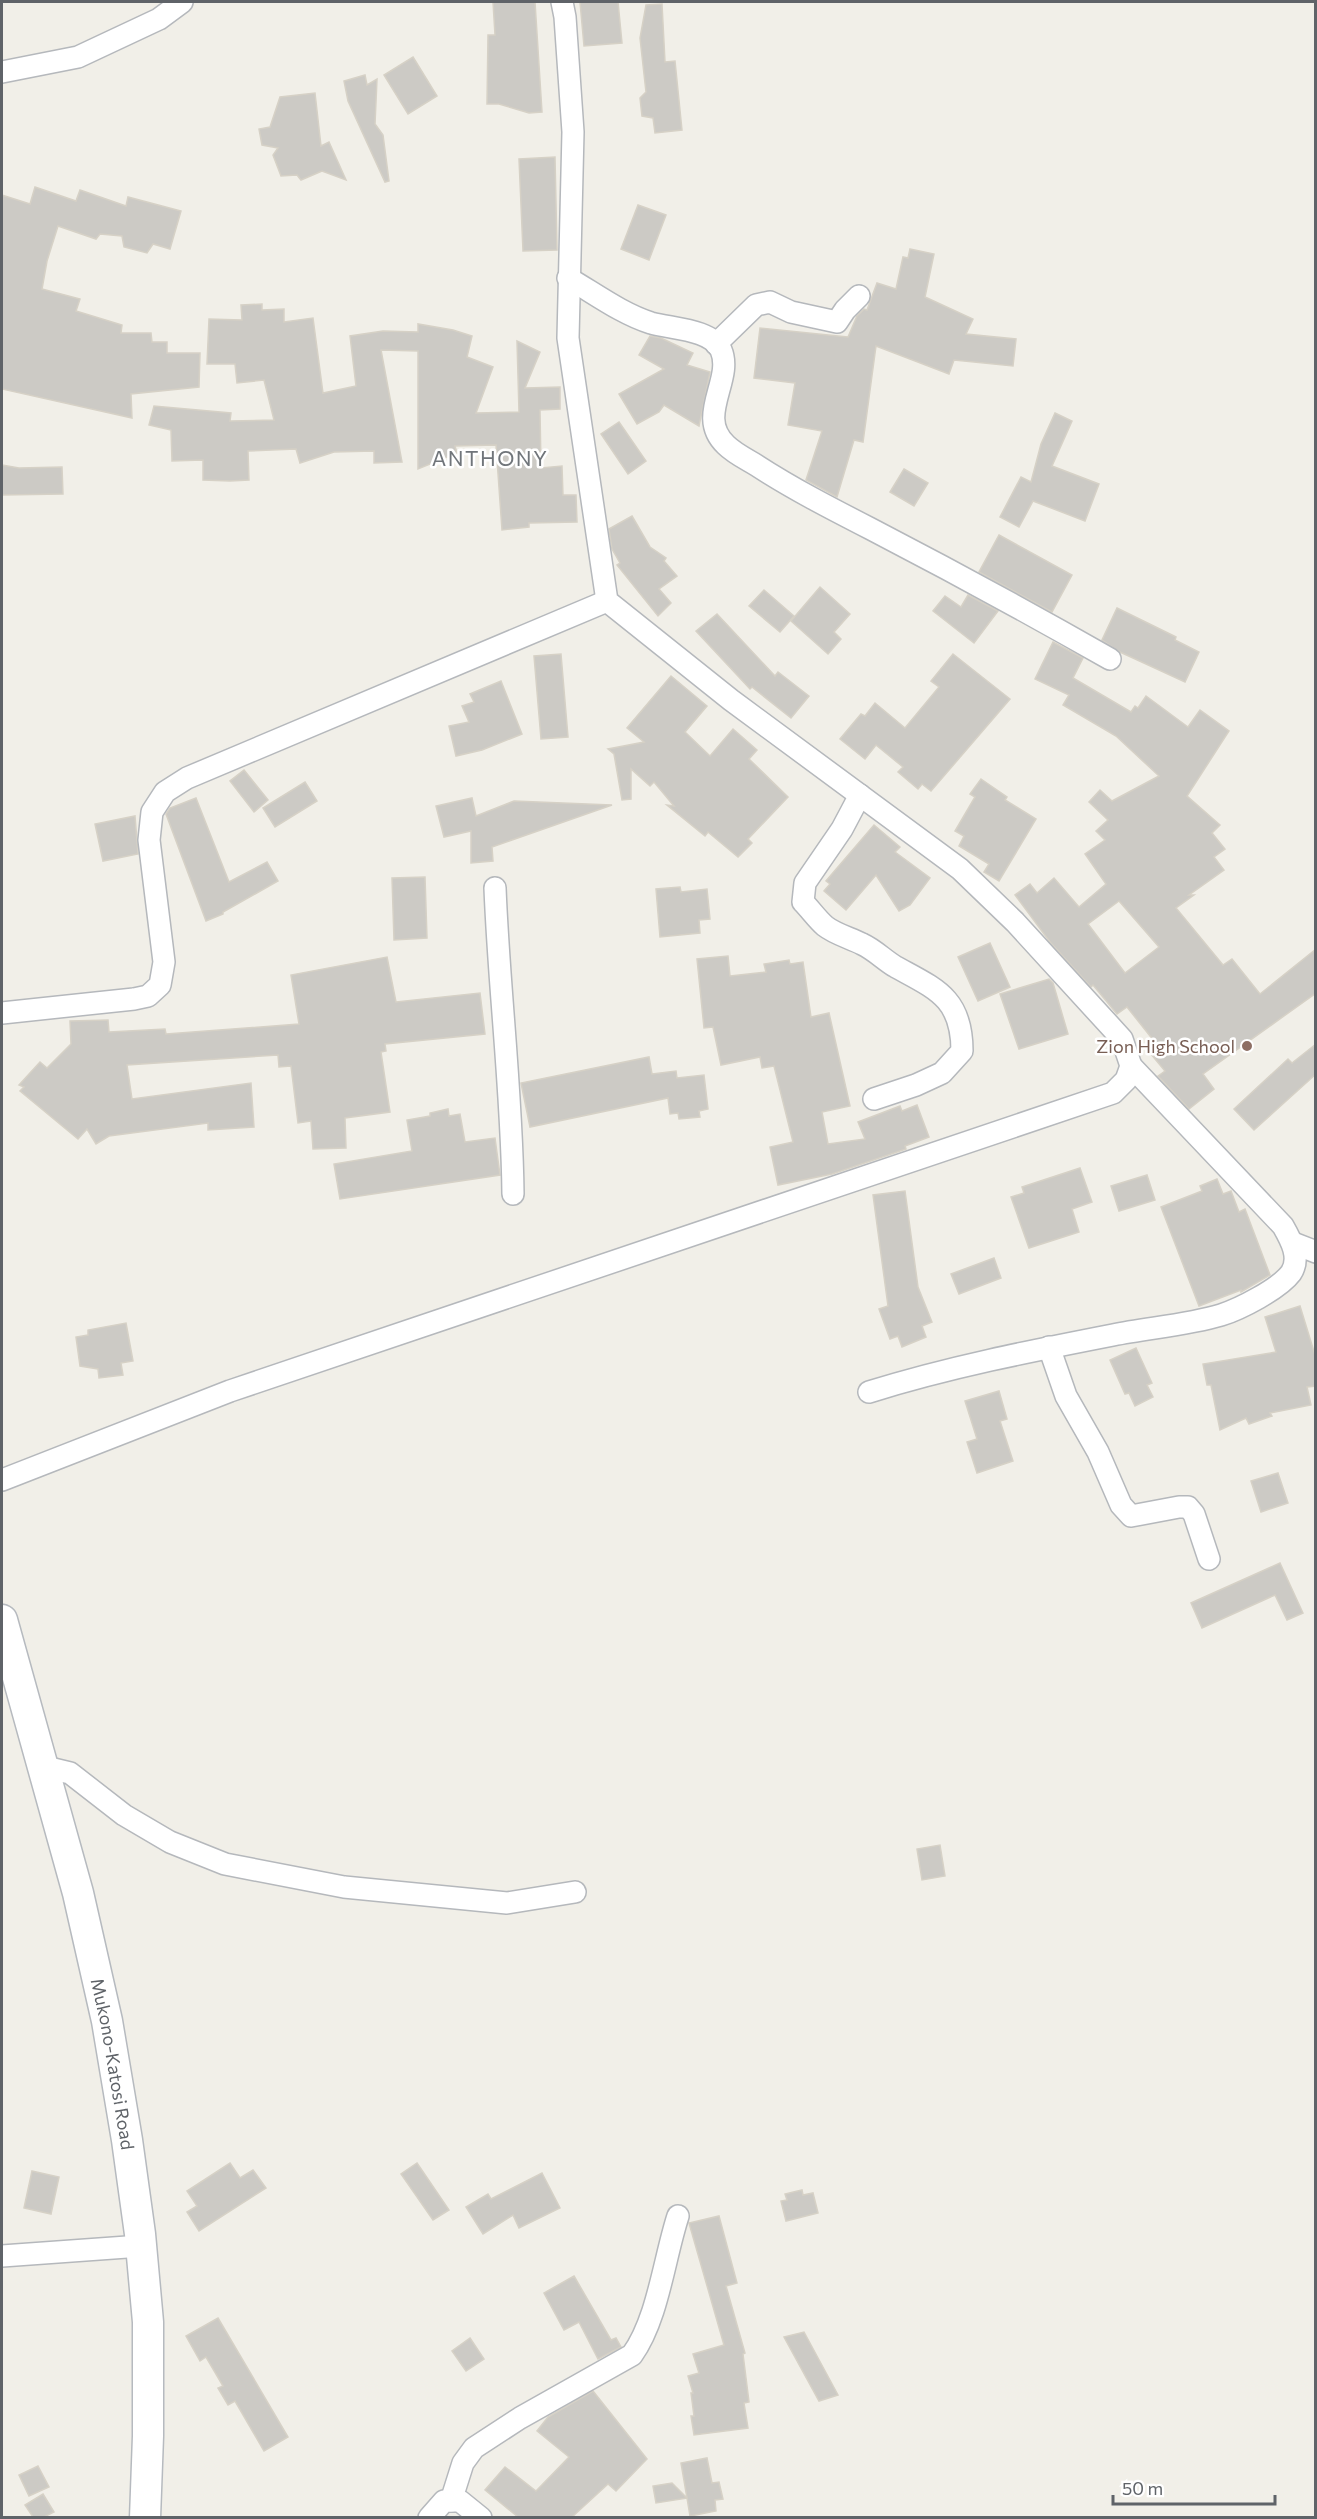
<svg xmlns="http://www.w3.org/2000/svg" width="1317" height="2519" font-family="Commissioner,sans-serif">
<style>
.building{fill:#cccac5;stroke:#d6d1c6;stroke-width:1.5;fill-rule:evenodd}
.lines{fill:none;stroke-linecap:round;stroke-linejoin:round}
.minor-casing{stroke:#b5b8bc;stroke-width:24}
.secondary-casing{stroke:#b6babf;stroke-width:33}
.minor{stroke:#fff;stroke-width:21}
.secondary{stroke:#fff;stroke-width:30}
.education-dot{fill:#8d6e63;stroke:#fff;stroke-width:2}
.labels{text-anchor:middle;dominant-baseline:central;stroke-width:5;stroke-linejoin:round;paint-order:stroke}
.education-label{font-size:18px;fill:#785e54;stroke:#fff;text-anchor:end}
.street-label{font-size:18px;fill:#5f6368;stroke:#fff}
.quarter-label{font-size:21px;letter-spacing:1.5px;fill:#70757a;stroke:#fff}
</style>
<rect width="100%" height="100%" fill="#f1efe8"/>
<!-- building -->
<g class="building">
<path d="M493,2H535L542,112L529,113L499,104H487L488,35H495Z"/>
<path d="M580,2H618L622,43L584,46Z"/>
<path d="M662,4L665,62L675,61L682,130L655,133L653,118L642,116L640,98L646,92L640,38L646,5Z"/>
<path d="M413,57L437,96L408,114L384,75Z"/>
<path d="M365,75L367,85L377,79L375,124L383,135L389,181L385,182L348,101L344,81Z"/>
<path d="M315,93L321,146L329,142L346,180L322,171L301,180L297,175L281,176L273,155L278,148L262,145L259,129L270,127L280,97Z"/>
<path d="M555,157L557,250L523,251L519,159Z"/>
<path d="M35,187L76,201L80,190L126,206L128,197L181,211L170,249L153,244L147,253L124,247L122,236L100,234L96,239L58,226L47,261L42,289L80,299L76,311L122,325L121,333H151L152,342H167V353H200L199,387L131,394L132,418L2,389V195L30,204Z"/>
<path d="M638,205L666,215L649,260L621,249Z"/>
<path d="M910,249L934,254L925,297L973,319L966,334L1016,339L1013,366L954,360L949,374L876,346L863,442L854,440L837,497L806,480L822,431L788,425L795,383L754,378L760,328L848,337L857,316L864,309L867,310L877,283L896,289L903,257L908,258Z"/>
<path d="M262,304V310L284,309V322L313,318L323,393L356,386L350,336L383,331L418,332V324L453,330L472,336L467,357L493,367L476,413L519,412L517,341L540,352L525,388L560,387V409L540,410L541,468L562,466L563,495H576L577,522L529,523V527L502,530L496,445L455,446L457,453L418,469V351L381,350L402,462L374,463V451L334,452L300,463L296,449L248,451L249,480L230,481L203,480V460L172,461L171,430L149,425L154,406L231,413L230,421L274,420L264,380L237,383L235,364H207L209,319L242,320L241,305Z"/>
<path d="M650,336L661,338L693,353L687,365L710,372L699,426L664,405L659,412L637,424L619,394L664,369L639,355Z"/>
<path d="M1055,413L1072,421L1052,466L1099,484L1085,521L1033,501L1019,527L1000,517L1021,477L1031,482L1041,444Z"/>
<path d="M619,422L646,461L628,474L601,434Z"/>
<path d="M2,465L19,468L62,467L63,494L2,495Z"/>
<path d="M904,469L928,483L914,506L890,492Z"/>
<path d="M632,516L650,547L666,558L664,561L677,576L659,589L671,603L658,616L617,565L620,563L612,549L609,529Z"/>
<path d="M999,535L1072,575L1052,612L979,572Z"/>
<path d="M820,587L850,614L834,632L841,639L828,654L791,621Z"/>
<path d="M764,590L794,616L780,632L749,606Z"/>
<path d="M968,595L998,611L974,643L933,611L945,596L961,607Z"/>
<path d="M1117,608L1176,637L1175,640L1199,652L1185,682L1120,652L1102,640Z"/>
<path d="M717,614L775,676L778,672L809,696L791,718L752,687L750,689L696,631Z"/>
<path d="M1053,642L1083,658L1073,678L1131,712L1135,706L1138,708L1146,696L1188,727L1200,710L1229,731L1187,796L1220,825L1212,833L1225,849L1214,857L1224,870L1189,895H1194L1176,908L1223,965L1232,959L1260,994L1316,949V993L1203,1074L1214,1089L1189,1109L1158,1076L1165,1071L1146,1048L1154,1041L1127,1007L1117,1014L1093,985L1091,987L1050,942L1015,895L1030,884L1037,893L1054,878L1079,907L1106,884L1085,854L1105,840L1096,831L1108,820L1089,802L1100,790L1112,801L1159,776L1116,736L1063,705L1069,695L1035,679ZM1119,901L1159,947L1125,973L1088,924Z"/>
<path d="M561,654L568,737L541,739L534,656Z"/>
<path d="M953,654L1010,699L931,791L922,784L918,789L898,772L903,767L876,745L865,759L840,739L861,714L865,716L875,703L905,728L939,687L931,681Z"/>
<path d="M671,676L707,706L685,732L710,756L733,729L757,750L749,759L788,797L748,839L752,843L738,857L708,832L705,836L667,805L674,806L654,782L650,786L631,769V799L622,800L614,754L608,749L644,742L627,728Z"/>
<path d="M501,681L522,734L482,750L456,756L449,726L469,722L462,706L474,702L470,694Z"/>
<path d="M244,770L268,800L254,812L230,781Z"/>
<path d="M981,779L1007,797L1005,800L1036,819L999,881L984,872L989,864L959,846L964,836L955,831L975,797L970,794Z"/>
<path d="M305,782L317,801L275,827L263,808Z"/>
<path d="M196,798L229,882L267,862L278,881L223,912V914L206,921L166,814L170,808Z"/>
<path d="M472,798L476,816L514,801L612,805L492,847L493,861L471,863V831L444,837L436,806Z"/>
<path d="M135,816L138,854L103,861L95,824Z"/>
<path d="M874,825L900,847L895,852L930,878L910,905L899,911L876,875L846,910L824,891L830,884L826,881Z"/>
<path d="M425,877L427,938L394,940L392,878Z"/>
<path d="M680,887L681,892L707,889L710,919L699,920L700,933L660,937L656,889Z"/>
<path d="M990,943L1010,987L978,1001L958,957Z"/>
<path d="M728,956L730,976L766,972L764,964L789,960L790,964L803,962L811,1017L829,1013L850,1106L822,1112L828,1144L865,1139L858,1122L900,1106L902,1111L917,1105L929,1137L905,1146L906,1149L832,1174L778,1185L770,1147L793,1142L774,1066L762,1068L760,1057L721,1065L713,1027L704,1028L697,959Z"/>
<path d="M387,957L396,1002L480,993L485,1034L385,1044L386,1051L381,1052L390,1112L345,1118L346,1148L313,1149L311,1121L298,1123L291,1066L279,1067L278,1055L127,1065L132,1099L251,1083L254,1127L208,1130V1123L109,1136L96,1144L87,1129L78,1139L20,1091L24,1087L19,1085L40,1062L47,1068L71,1044L70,1021L108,1020L109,1032L165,1029L166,1034L299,1024L291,975Z"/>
<path d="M1049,979L1053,983L1068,1034L1019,1049L1000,994Z"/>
<path d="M1316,1044V1074L1254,1130L1234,1109L1288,1059L1292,1063Z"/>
<path d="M649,1057L652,1074L676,1071L677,1078L704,1075L708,1109L699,1111L700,1117L679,1119L678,1113L670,1114L668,1098L530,1127L521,1083Z"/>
<path d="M448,1109L449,1116L460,1114L465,1142L495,1138L500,1175L340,1199L334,1164L412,1151L407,1120L430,1116V1113Z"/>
<path d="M1080,1168L1092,1202L1072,1209L1079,1232L1029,1248L1011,1197L1024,1193L1022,1187Z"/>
<path d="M1147,1175L1155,1200L1119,1211L1111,1186Z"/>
<path d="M1217,1179L1223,1194L1231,1191L1239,1212L1245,1209L1270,1275L1241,1292V1290L1199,1306L1161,1207L1202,1191L1200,1186Z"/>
<path d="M905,1191L918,1287L932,1322L922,1326L926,1337L902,1347L898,1336L890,1339L879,1309L888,1306L873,1195Z"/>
<path d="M994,1258L1001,1278L959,1294L951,1274Z"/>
<path d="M1300,1306L1316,1358V1386L1307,1387L1311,1405L1270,1413L1272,1416L1249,1424L1246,1418L1220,1430L1211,1385H1207L1203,1364L1276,1352L1265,1317Z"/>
<path d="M126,1323L133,1361L121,1363L123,1375L99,1378L98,1369L80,1366L76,1337L88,1335V1330Z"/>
<path d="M1136,1348L1152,1383L1147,1385L1153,1397L1135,1406L1129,1393L1125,1394L1110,1360Z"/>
<path d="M999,1391L1007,1419L1000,1421L1013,1461L977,1473L967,1442L977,1439L965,1401Z"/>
<path d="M1278,1473L1288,1503L1261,1512L1251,1481Z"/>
<path d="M1280,1563L1303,1613L1287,1620L1275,1595L1202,1628L1191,1603Z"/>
<path d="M940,1845L945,1876L922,1880L917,1849Z"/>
<path d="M230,2163L240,2178L253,2170L266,2188L199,2231L187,2212L197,2206L187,2191Z"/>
<path d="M417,2163L449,2210L433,2220L401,2174Z"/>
<path d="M32,2171L59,2177L51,2214L24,2208Z"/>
<path d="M542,2173L560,2208L519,2228L513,2215L483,2234L466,2207L488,2194L491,2199Z"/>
<path d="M802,2190L803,2195L813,2193L818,2213L786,2221L781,2201L787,2200L785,2194Z"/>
<path d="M719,2216L737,2283L726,2286L745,2353L743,2354L749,2402L744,2403L748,2428L694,2435L691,2416H694L691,2393H693L688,2376L699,2373L693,2354L724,2345L689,2223Z"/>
<path d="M574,2276L611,2340L616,2338L621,2347L598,2359L579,2322L564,2330L544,2293Z"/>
<path d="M218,2318L288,2437L264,2451L235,2401L228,2405L218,2388L223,2386L206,2357L200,2361L186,2336Z"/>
<path d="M804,2332L838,2395L819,2401L784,2337Z"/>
<path d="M470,2338L484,2359L466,2371L452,2351Z"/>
<path d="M593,2391L647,2459L616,2491L608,2484L572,2517H518L485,2490L505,2467L536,2491L569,2457L537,2431L548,2417Z"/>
<path d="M707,2458L712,2483L719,2482L723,2499L715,2500L716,2511L690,2516L687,2498L656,2503L653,2486L672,2483L687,2498L681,2463Z"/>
<path d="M38,2466L49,2487L29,2496L19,2475Z"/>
<path d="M43,2494L54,2512L44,2517H33L25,2505Z"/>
</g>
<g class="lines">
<!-- minor casing -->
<g class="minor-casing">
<g id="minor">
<path d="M2,72L78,57L159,19L182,2"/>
<path d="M568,278C594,293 622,314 651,323C672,329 711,329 721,350C734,380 695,416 726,445C734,453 746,459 756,465C793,489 832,509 871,529C952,571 1031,614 1110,659"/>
<path d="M716,344L756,305L770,302L791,312L837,322L845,310L859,296"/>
<path d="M860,795L842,829L805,883L803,902C810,909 817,919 825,926C835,934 850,938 862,944C875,950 884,960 896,967C936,989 962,998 962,1051L942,1073L916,1085L874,1099"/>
<path d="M495,888C499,990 512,1092 513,1194"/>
<path d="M2,1013L134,999L148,996L160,985L164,962L149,840L152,812L165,792L187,778L607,601"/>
<path d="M1293,1243L1316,1252"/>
<path d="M1049,1347L1066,1396L1098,1452L1121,1505L1131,1516L1179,1507H1188L1194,1514L1209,1559"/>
<path d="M869,1392C949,1367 1031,1351 1113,1335C1147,1328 1188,1325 1221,1315C1240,1309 1279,1289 1291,1273C1301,1258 1291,1240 1283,1226L1131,1066"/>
<path d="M2,1480L230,1391L1113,1093L1126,1080L1131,1066L1122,1039L1015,922L960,869L731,700L607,601L568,338L573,132L565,17L562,2"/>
<path d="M41,1766L70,1773L124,1815L170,1842L225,1864L344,1887L507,1903L575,1892"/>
<path d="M2,2256L141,2246"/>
<path d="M451,2501L463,2463L474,2448L520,2418L632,2355C658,2319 664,2259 678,2216"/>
<path d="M429,2518L444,2501H460L481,2518"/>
</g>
</g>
<!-- secondary casing -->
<g class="secondary-casing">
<g id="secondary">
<path id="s1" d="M2,1620L78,1893L107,2021L127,2140L140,2234L148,2322V2436L145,2518"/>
</g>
</g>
<!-- minor -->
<use href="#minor" class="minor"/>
<!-- secondary -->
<use href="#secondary" class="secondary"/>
</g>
<!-- markers -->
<circle class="education-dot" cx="1247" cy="1046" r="6"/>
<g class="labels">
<!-- education labels -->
<g class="education-label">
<text x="1235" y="1046">Zion High School</text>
</g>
<!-- street labels -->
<g class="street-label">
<text stroke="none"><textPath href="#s1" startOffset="458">Mukono-Katosi Road</textPath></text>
</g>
<!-- quarter labels -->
<g class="quarter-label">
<text x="490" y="457">ANTHONY</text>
</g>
</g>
<!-- border -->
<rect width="1317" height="2519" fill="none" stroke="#5f6368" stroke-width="6"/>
<!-- scale -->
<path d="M1113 2495v9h162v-9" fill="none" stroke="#5f6368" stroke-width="3"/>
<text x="1122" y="2495" font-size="18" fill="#5f6368" stroke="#ffffff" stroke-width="4.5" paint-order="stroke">50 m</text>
</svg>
